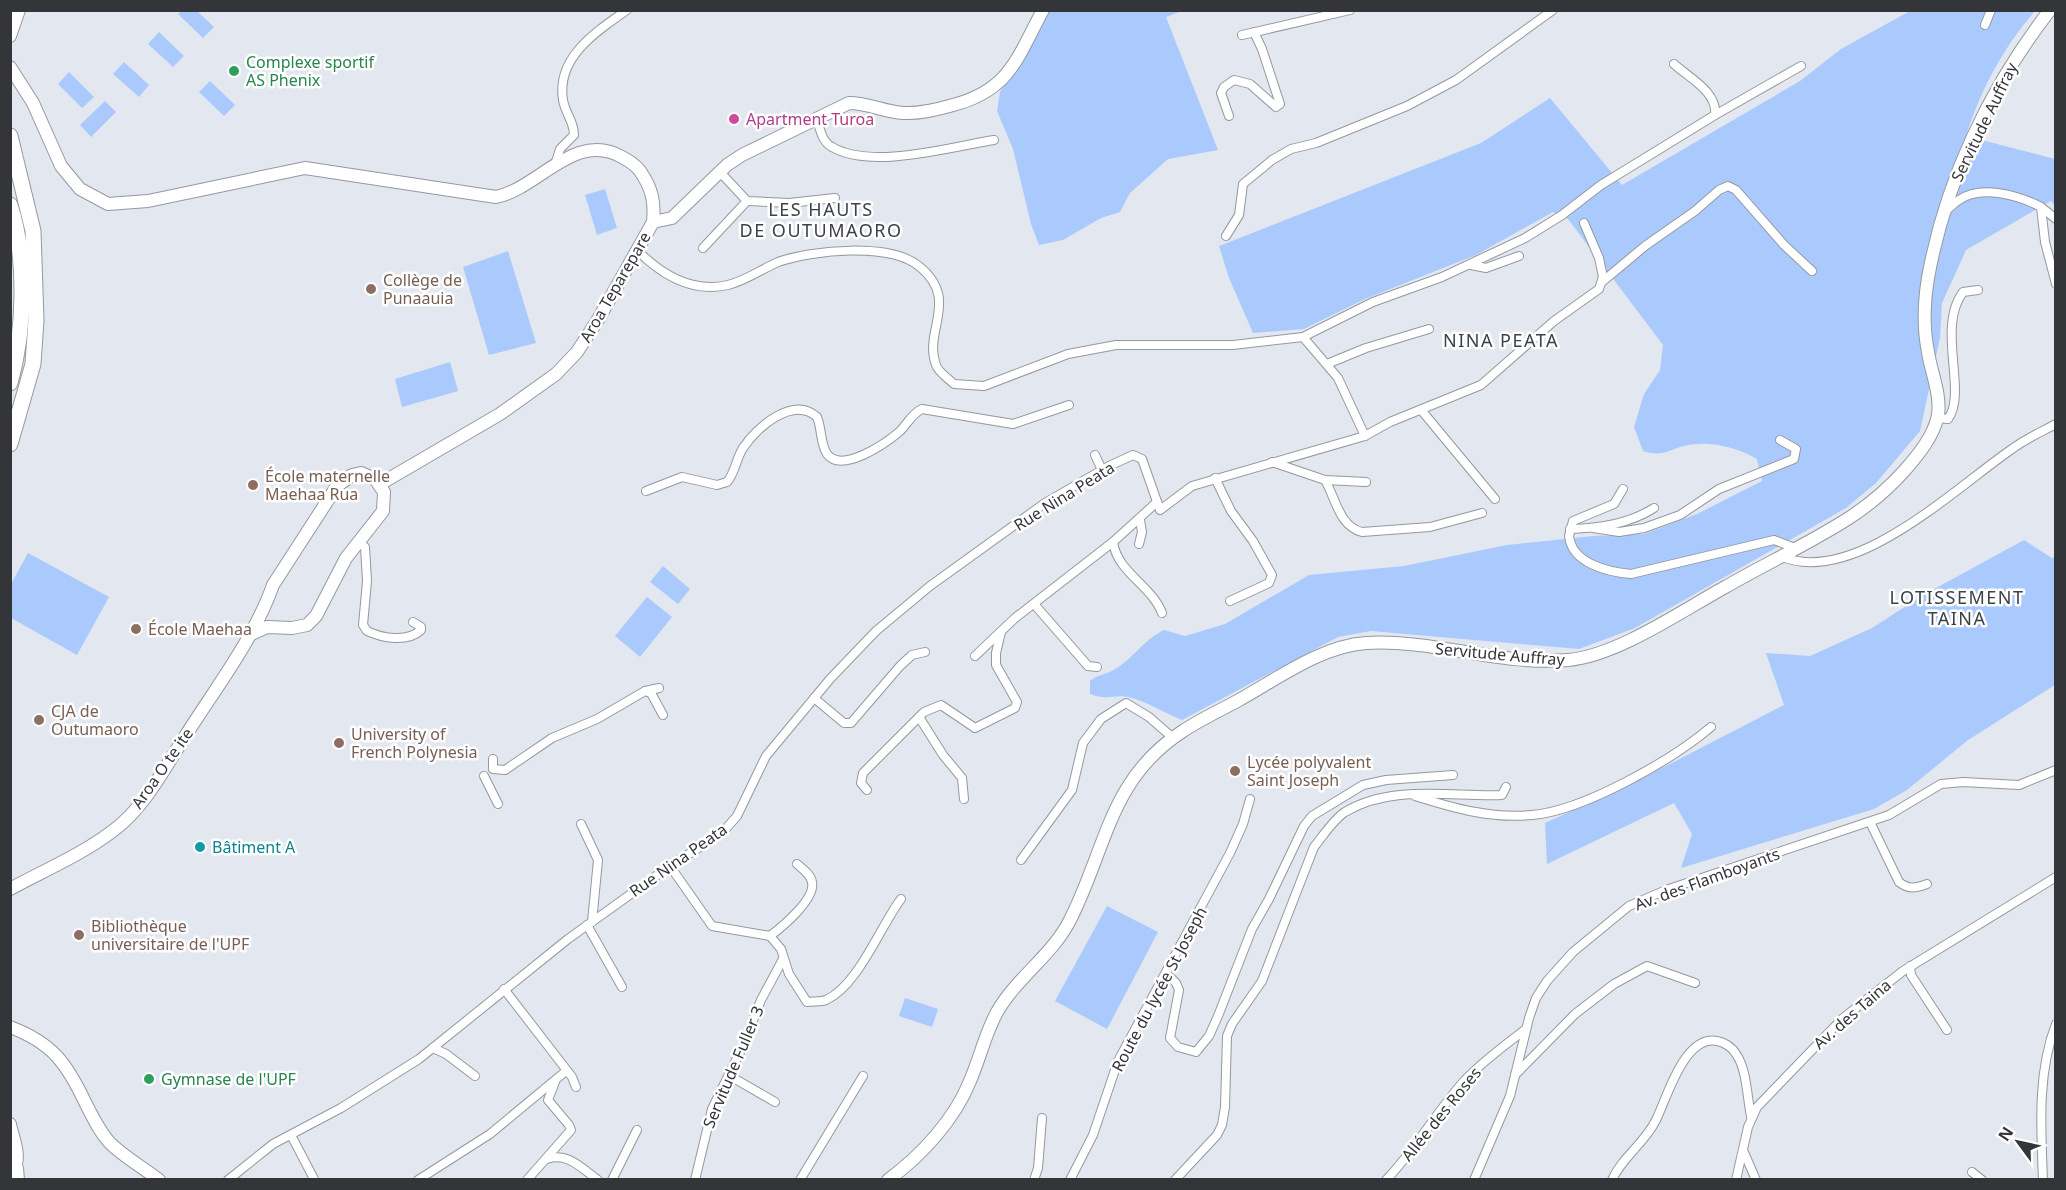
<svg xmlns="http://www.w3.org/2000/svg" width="2066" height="1190" font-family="'Noto Sans',sans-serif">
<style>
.green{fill:#aacafe}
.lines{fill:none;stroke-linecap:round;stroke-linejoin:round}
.street-casing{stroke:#94989f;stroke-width:10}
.secondary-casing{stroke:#94989f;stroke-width:14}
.primary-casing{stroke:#94989f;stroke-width:16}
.highway-casing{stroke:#94989f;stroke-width:17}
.street{stroke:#fff;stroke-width:8}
.secondary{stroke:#fff;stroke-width:12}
.primary{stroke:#fff;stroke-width:14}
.highway{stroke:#fff;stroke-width:15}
.leisure-dot{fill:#2e9e5b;stroke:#fff;stroke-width:2}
.hotel-dot{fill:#d1479c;stroke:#fff;stroke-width:2}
.education-dot{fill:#8d6e63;stroke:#fff;stroke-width:2}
.culture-dot{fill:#0f9aa8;stroke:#fff;stroke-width:2}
.labels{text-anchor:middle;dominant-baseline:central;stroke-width:5;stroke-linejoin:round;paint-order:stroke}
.leisure-label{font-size:16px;fill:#27864d;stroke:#fff;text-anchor:start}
.hotel-label{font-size:16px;fill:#b23c85;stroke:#fff;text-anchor:start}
.street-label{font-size:16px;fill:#333538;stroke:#fff}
.education-label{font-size:16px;fill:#785e54;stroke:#fff;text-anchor:start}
.culture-label{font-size:16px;fill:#0d838f;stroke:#fff;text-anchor:start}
.neighbourhood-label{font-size:18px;letter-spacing:1.5px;fill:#3e4147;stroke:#fff}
</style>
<rect width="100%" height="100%" fill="#e3e7ef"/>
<!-- green -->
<g class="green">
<path d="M182,10L197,11L214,27L203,38L178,14Z"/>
<path d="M1050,11H1182L1166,17L1218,150L1168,159L1130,193L1120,212L1101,218L1063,240L1039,245L1031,224L1013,149L997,111L1000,92Z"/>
<path d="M1910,11H2035C2004,46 1980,91 1966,136L2055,159V206L2051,201L1966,250L1942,303L1940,338L1920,431L1876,483L1846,508L1635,628L1579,649L1371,631L1338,637L1182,720C1165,713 1146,701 1128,697C1112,694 1109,701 1090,694V681C1098,674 1106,675 1115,669C1134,658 1141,642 1164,630L1185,636L1225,624L1309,575L1404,566L1507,545L1593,536L1644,534L1697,514L1762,481L1757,459C1737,447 1707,440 1684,446C1665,451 1664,457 1643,451L1634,427L1644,394L1660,370L1663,345L1568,219L1553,212L1476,255L1365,299L1304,329L1253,333L1229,278L1219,246L1481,143L1550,98L1622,185L1800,81L1841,49Z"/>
<path d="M159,32L184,56L173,67L148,44Z"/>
<path d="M124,62L149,85L139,97L113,74Z"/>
<path d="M69,72L94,97L82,108L58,84Z"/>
<path d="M210,81L235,105L224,116L199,92Z"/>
<path d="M105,101L116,112L91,137L80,125Z"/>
<path d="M605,189L617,228L597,235L585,195Z"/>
<path d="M508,251L536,343L489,355L463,267Z"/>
<path d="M450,362L458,391L402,407L395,379Z"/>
<path d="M2024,540L2052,558L2055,557V685L1968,740L1907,790L1874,809L1681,868L1692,834L1674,803L1547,864L1545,823L1635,782L1784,705L1766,653L1810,656L1872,628L1925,594Z"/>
<path d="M28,553L109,597L77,655L11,618V584Z"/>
<path d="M663,566L690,589L678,604L650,582Z"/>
<path d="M647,597L672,617L640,657L615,636Z"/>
<path d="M1107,906L1158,932L1107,1029L1055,1001Z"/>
<path d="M905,998L938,1009L932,1027L899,1016Z"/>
</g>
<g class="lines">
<!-- street casing -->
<g class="street-casing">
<g id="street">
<path d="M1985,25L1991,10"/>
<path d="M1242,35L1350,10"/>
<path d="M1715,115L1801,66"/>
<path d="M1229,116L1221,93L1224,87L1234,80L1250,84L1276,107L1280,104L1262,49L1254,32"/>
<path d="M817,119C820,129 822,142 832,147C872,170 950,147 994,140"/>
<path d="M555,165L560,149L574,135C574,121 565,113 563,100C556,57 597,31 627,10"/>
<path d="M720,172L747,201L789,203L835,198"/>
<path d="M2041,207L2056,219"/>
<path d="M1944,213C1949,208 1954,203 1959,200C1981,184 2020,196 2041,207L2045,242L2056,284"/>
<path d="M1226,236L1239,215L1243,184L1272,160L1291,149L1316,143L1407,106L1456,80L1553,10"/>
<path d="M703,248L747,201"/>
<path d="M1471,265L1486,268L1519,256"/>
<path d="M1602,282L1645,246L1695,211L1719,190L1728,186L1736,190L1784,245L1812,271"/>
<path d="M1303,337L1373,302L1442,277L1525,238L1562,215L1601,185L1715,115C1718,92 1688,77 1674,64"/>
<path d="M1327,364L1366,348L1429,329"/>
<path d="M1422,411L1495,499"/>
<path d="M1937,418L1948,419C1968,392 1936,328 1963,292L1978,290"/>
<path d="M1365,436L1390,422L1481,385L1554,321L1599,289L1603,277L1599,258L1584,223"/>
<path d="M1095,455L1102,470"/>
<path d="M1272,462L1325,480L1366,482"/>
<path d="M1215,478L1231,511L1253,541L1272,575L1269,583L1230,601"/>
<path d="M1325,480C1336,499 1339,526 1362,532L1430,527L1482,513"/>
<path d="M1623,489L1614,504L1573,521L1569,536C1572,564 1609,572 1631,574L1774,540L1795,548"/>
<path d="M646,491L682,477L717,485L727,482C735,473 736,459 743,448C756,428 793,395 817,417C822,429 820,443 827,454C842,474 886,443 899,432C907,425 911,414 922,409L1013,424L1069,405"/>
<path d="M1593,528L1619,532L1644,528L1680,515L1719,489L1794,459L1796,449L1780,440"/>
<path d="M1570,529C1600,528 1629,524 1654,508"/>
<path d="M358,542L365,547L367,581L363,625L367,631C382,638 407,643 421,630V627L413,622"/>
<path d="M1113,542C1117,572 1152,586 1162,613"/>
<path d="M1139,544L1142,532L1140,520"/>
<path d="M1780,556C1853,588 1955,488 2012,449C2025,439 2041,432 2056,424"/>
<path d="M1034,604L1088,666L1097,667"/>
<path d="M975,656L1015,618L1113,542L1157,502"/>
<path d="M645,691L651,693L663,715"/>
<path d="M814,698L844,723H851L900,666L912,655L925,652"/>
<path d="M919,717L943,755L962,778L964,799"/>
<path d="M493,759V769L505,770L552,738L597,719L645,691L659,688"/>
<path d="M484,776L498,804"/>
<path d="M867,790L861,783L863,773L924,712L941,705L975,728L1015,708L1017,702L996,665V653L1001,632"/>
<path d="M1415,796C1453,808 1491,819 1532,815C1583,811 1672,760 1711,727"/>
<path d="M1870,822L1899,882C1909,890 1916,888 1927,884"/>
<path d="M581,824L598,860L592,922"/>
<path d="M1021,860L1072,790L1083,743L1101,719L1126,703L1149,717L1173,738"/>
<path d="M670,866L712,926L770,936L781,949L789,974L807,1002C813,1001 821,1002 826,1000C858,986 881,925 901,899"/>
<path d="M587,925L622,987"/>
<path d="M770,936C782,927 816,899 812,882C811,875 803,869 797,864"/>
<path d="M1910,966L1911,975L1947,1030"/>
<path d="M1166,973L1176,983L1179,990L1170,1038L1178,1047L1196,1052L1209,1036L1218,1016L1252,929L1269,899L1304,826L1312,816L1363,785L1386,780L1453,775"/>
<path d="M504,989L572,1077L576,1087"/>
<path d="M433,1048L446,1054L475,1076"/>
<path d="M1515,1075L1575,1014L1614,984L1647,966L1695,983"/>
<path d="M730,1076L775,1102"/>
<path d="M291,1135L314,1179"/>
<path d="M1743,1150L1756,1180"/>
<path d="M547,1159C568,1152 581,1168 598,1180"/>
<path d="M1972,1172L1982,1180"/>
<path d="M228,1180L273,1144L341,1108L419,1059L568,939L670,866L722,833L737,816L766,756L830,679L876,631L930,586L1045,503L1109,466L1133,455L1142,459L1160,510L1192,486L1365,436L1338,378L1303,337L1233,345H1116L1068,354L984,386L954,384C949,379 938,372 936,365C923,331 960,300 920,267C891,242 812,250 778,262C762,269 745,281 728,285C693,293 662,275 638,251"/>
<path d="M418,1180L490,1134L566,1071"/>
<path d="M527,1180L571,1130L569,1125L548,1100L555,1082"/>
<path d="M612,1180L637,1130"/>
<path d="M695,1180L712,1109L742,1048L761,1000L783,959"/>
<path d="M800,1180L863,1076"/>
<path d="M1034,1180L1038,1168L1042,1118"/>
<path d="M1070,1180L1093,1135L1118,1061L1230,853L1243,824L1250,799"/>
<path d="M1175,1180L1217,1135L1222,1125L1225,1107L1227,1036L1232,1024L1262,981L1314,847C1323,836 1333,820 1345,812C1391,784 1451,797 1502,795L1506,787"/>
<path d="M1386,1180C1416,1149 1436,1112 1465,1080C1483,1061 1505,1045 1526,1029"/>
<path d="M1474,1180L1510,1096L1529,1018L1536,998L1547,981L1573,952L1629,906L1666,890L1889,815L1941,784L1963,782L2019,785L2056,770"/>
<path d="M1612,1180C1622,1157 1645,1143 1656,1120C1667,1098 1684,1035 1717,1041C1724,1042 1732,1047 1736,1054C1747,1069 1747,1098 1751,1116"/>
<path d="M1736,1180L1748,1127L1757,1107L1842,1019L1903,971L2056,877"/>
<path d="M2043,1180C2041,1128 2037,1073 2056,1024"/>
</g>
</g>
<!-- secondary casing -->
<g class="secondary-casing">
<g id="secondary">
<path d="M10,36L19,10"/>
<path d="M10,67L33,103L61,166L80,189L108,204L148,201L305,168L496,197C539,188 575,130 622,157C629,161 635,164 640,171C652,188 655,202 653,222L599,318L577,352L556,374L500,414L380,484"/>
<path d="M653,222L672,218L727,165L742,155L849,103C868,103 885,112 903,113C920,114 936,110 953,105C1010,90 1017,58 1043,10"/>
<path d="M10,889C45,870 83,854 114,830C145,807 165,767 186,735C215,689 255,637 273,585L337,486L352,475L361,473L375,479L384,492L383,511L346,558L316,616L307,625L292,628L267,627L247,636"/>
<path d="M10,1027C53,1043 67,1064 86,1104C93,1118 100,1132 110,1143C124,1157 144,1168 159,1180"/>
<path d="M10,1124C13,1140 24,1160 10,1174"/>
<path d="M888,1180C921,1156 955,1119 970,1081C980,1058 985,1034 997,1012C1017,977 1054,954 1071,918C1107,846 1110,778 1183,731C1201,719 1221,710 1239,700C1277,679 1321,646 1366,643C1433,639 1501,666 1568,660C1617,656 1683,610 1727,586C1767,563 1810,543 1849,518C1869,505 1888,489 1905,470C1918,455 1934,436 1938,415C1941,394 1931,372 1928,352C1923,327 1924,302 1928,278C1945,182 1990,87 2050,10"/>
</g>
</g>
<!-- primary casing -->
<g class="primary-casing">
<path id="primary" d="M16,1168L17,1180"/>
</g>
<!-- highway casing -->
<g class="highway-casing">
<g id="highway">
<path d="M10,136L33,231L36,320L33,364L10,444"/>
<path d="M10,205C27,258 25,330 10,383"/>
</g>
</g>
<!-- street -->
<use href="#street" class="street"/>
<!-- secondary -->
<use href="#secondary" class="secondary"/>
<!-- primary -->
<use href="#primary" class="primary"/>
<!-- highway -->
<use href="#highway" class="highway"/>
</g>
<!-- markers -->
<g class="leisure-dot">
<circle cx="234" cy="71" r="6"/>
<circle cx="149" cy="1079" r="6"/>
</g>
<circle class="hotel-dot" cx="734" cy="119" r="6"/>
<g class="education-dot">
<circle cx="371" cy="289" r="6"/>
<circle cx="253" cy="485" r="6"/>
<circle cx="136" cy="629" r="6"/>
<circle cx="39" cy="720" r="6"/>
<circle cx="339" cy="743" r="6"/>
<circle cx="1235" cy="771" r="6"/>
<circle cx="79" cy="935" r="6"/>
</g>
<circle class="culture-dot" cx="200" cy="847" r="6"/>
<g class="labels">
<!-- leisure labels -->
<g class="leisure-label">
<text x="246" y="62">Complexe sportif<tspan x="246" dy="18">AS Phenix</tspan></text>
<text x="161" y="1079">Gymnase de l'UPF</text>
</g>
<!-- hotel labels -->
<g class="hotel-label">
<text x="746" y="119">Apartment Turoa</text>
</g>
<!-- street labels -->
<g class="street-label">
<text transform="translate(1984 122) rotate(-64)">Servitude Auffray</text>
<text transform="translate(615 287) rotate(-60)">Aroa Teparepare</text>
<text transform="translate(1064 496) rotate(-32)">Rue Nina Peata</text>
<text transform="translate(1500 654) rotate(5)">Servitude Auffray</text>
<text transform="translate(162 768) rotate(-55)">Aroa O te ite</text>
<text transform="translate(678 860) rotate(-35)">Rue Nina Peata</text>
<text transform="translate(1707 879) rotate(-20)">Av. des Flamboyants</text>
<text transform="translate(1159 989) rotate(-62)">Route du lycée St Joseph</text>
<text transform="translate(1852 1014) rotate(-41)">Av. des Taina</text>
<text transform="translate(733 1067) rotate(-67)">Servitude Fuller 3</text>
<text transform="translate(1441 1114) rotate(-51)">Allée des Roses</text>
</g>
<!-- education labels -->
<g class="education-label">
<text x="383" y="280">Collège de<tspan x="383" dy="18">Punaauia</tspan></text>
<text x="265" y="476">École maternelle<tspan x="265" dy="18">Maehaa Rua</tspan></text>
<text x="148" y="629">École Maehaa</text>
<text x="51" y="711">CJA de<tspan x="51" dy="18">Outumaoro</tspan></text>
<text x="351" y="734">University of<tspan x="351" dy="18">French Polynesia</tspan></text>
<text x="1247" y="762">Lycée polyvalent<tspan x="1247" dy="18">Saint Joseph</tspan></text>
<text x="91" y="926">Bibliothèque<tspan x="91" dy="18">universitaire de l'UPF</tspan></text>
</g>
<!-- culture labels -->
<g class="culture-label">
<text x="212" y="847">Bâtiment A</text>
</g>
<!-- neighbourhood labels -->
<g class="neighbourhood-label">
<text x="821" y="209">LES HAUTS<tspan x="821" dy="21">DE OUTUMAORO</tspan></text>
<text x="1501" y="340">NINA PEATA</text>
<text x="1957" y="597">LOTISSEMENT<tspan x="1957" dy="21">TAINA</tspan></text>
</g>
</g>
<!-- border -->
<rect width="2066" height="1190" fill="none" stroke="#333538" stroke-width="24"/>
<!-- north arrow -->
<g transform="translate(2018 1142) rotate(303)" stroke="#ffffff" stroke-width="4.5" paint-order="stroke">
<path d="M0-4.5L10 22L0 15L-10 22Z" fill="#333538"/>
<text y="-9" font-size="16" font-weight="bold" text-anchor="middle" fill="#333538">N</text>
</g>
</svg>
